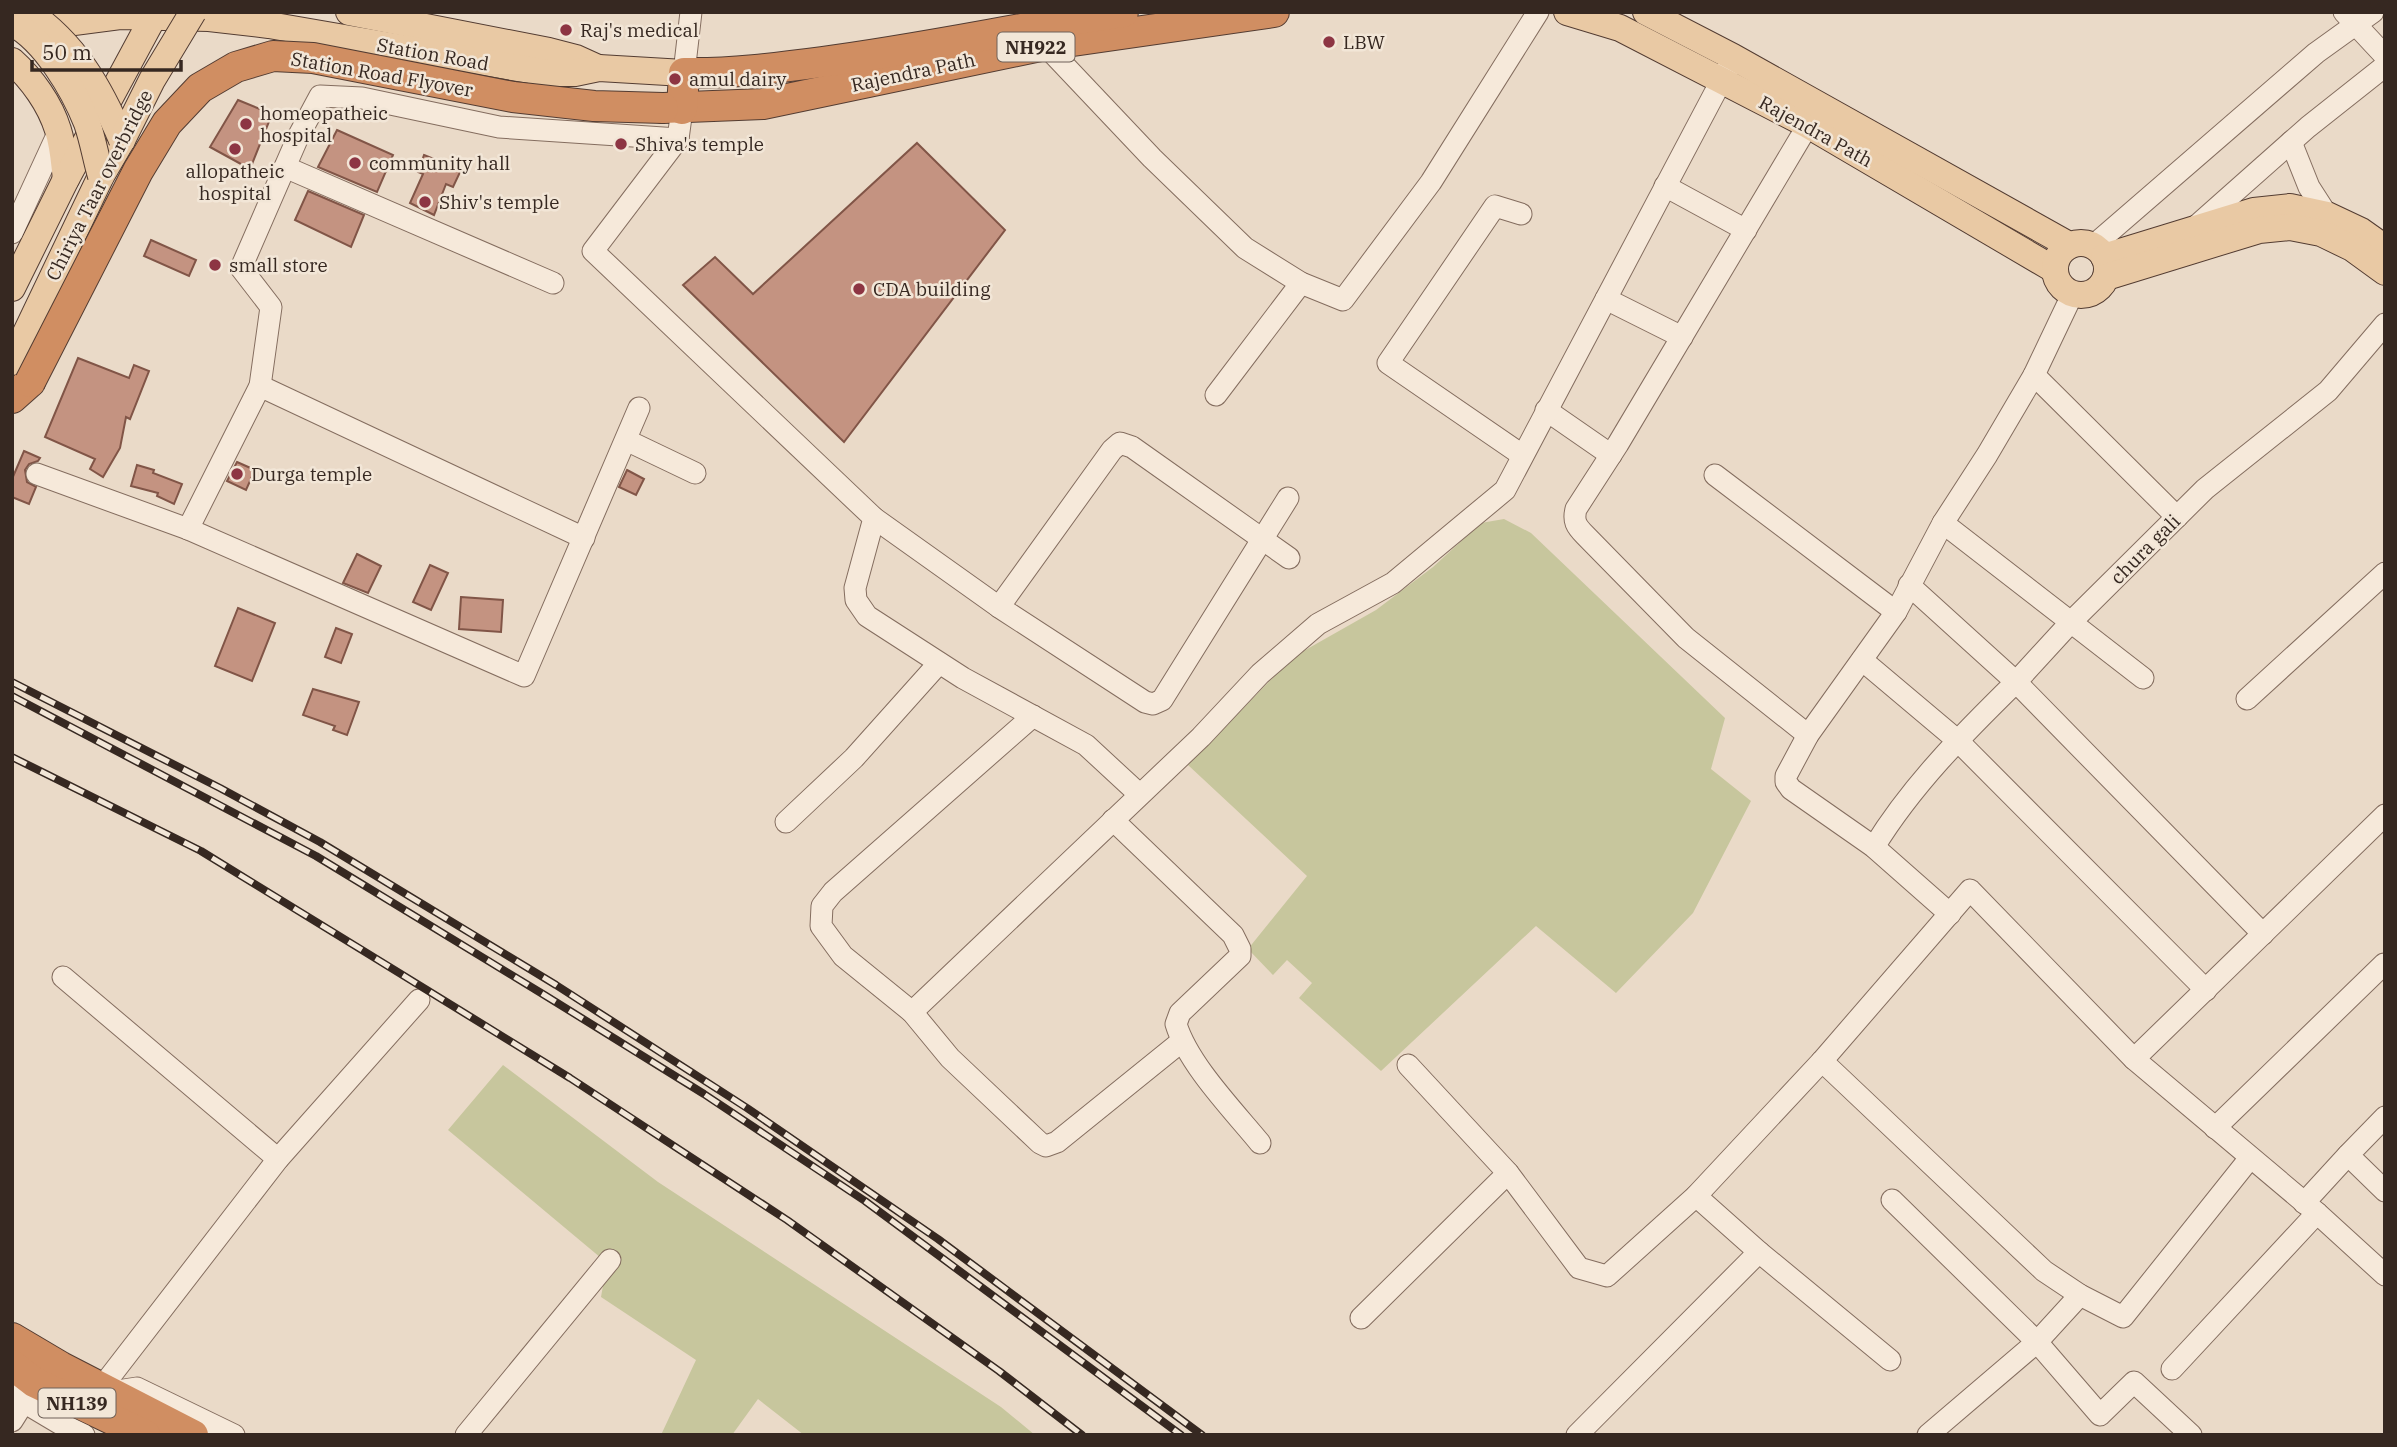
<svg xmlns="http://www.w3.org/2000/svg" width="2397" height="1447" font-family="'IBM Plex Serif',serif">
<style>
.green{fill:#c7c69d}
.building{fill:#c49381;stroke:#815547;stroke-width:2}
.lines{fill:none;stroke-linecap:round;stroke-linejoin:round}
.minor-casing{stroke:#846d5f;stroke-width:23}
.major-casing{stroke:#533c32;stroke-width:28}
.highway-casing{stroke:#533c32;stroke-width:32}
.minor{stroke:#f6e9da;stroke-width:21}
.major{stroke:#e9c9a4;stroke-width:26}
.highway{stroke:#d08e62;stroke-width:30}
.rail-casing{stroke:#362821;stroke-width:8}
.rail{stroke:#f2e6d7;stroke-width:5;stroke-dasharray:16;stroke-linecap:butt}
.major-bridge-casing{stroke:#533c32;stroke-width:28;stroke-linecap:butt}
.highway-bridge-casing{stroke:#533c32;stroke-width:32;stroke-linecap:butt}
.major-bridge{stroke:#e9c9a4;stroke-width:26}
.highway-bridge{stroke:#d08e62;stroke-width:30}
.poi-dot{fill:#8d3543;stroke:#f2e6d7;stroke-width:2.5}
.labels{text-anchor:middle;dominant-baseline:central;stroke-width:5;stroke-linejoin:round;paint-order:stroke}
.shield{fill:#f2e6d7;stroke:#6e6158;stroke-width:2}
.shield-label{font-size:18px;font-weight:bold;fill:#362821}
.poi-label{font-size:19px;fill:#362821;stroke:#f2e6d7;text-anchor:start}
.street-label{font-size:19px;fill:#362821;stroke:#f2e6d7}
</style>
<rect width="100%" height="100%" fill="#eadac8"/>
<!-- green -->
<g class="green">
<path d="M1504,519L1531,533L1725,718L1711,769L1751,801L1693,913L1616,993L1536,926L1381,1071L1299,998L1312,983L1287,960L1273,975L1248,949L1307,876L1188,765L1293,657L1376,610L1433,567L1481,523Z"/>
<path d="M503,1065L658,1182L1001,1407L1035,1435H804L758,1399L732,1435H661L696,1360L601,1297L607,1263L448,1130Z"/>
</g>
<!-- building -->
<g class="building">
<path d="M238,100L272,114L250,169L210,147Z"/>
<path d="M337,130L393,155L377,192L318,167Z"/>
<path d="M917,143L1005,230L844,442L683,285L715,257L753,294Z"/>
<path d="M424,155L461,170L453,187L446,184L434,215L410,203L423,174L418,172Z"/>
<path d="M308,191L364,215L351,247L295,220Z"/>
<path d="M151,240L196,260L189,276L144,256Z"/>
<path d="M78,358L129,378L134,365L149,371L130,419L126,417L120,448L103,477L90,469L95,459L45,437Z"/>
<path d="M24,451L40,458L38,461L29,464L25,470L27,482L36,487L29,504L12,497V479Z"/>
<path d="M237,462L255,470L246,490L227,481Z"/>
<path d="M137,465L154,470L153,473L182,484L174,504L157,496L158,493L131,486Z"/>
<path d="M627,470L644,479L636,495L619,487Z"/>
<path d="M357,554L381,566L368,593L343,583Z"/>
<path d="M430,565L448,573L431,610L413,602Z"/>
<path d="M461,597L503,600L501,632L459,629Z"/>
<path d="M238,608L275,623L252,681L215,666Z"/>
<path d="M336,628L352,634L341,663L325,657Z"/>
<path d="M313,689L359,702L347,735L333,730L335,726L303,715Z"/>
</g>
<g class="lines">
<!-- minor casing -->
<g class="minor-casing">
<g id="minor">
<path d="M2344,12L2385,56"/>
<path d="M1039,36L1045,45L1152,158L1245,248L1301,283L1343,300L1431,182L1538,12"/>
<path d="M684,73L691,12"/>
<path d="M682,109L678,139L593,251L874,518L855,588L856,600L867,616L963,678L1086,745L1139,794"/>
<path d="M1808,125L1618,444L1576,509C1573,521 1576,526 1585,535L1686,638L1808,735"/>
<path d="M2291,142L2309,187L2327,215"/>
<path d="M285,167L553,283"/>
<path d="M1665,186L1746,230"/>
<path d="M1521,214L1495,206L1388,363L1522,455"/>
<path d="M2194,228L2308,127L2385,66"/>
<path d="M12,233L59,131"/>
<path d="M2093,246L2316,53L2373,12"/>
<path d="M1606,299L1682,337"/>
<path d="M2034,375L2177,517"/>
<path d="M260,386L271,307L241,268L298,137L320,96L362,98L499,127L678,139"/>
<path d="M1216,395L1301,283"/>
<path d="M1546,410L1611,455"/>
<path d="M626,440L695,473"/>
<path d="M37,474L188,529L524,676L639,408"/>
<path d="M1715,475L1896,612"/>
<path d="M874,518L999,607L1145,702L1153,704L1162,700L1288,498"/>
<path d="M1943,523L2143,678"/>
<path d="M188,529L260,386L584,538"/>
<path d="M1909,585L2016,682L2071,622L2205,489L2328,391L2385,324"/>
<path d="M999,607L1112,450L1120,443L1132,447L1289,558"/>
<path d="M1862,660L1957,740L2206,990"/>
<path d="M2247,699L2385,573"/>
<path d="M1033,716L833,892L822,906L821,926L843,956L912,1012L950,1058L1040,1143L1046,1146L1057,1142L1182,1041"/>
<path d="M1113,820L1233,935L1240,949V956L1180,1013L1176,1024C1188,1064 1233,1110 1260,1143"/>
<path d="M786,822L854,758L939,663"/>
<path d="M1874,847C1912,785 1964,733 2016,682L2263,934"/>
<path d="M1950,914L1874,847L1791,789L1786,782V776L1808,735L1896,612L1943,523L1987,455L2034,375L2073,293"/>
<path d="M63,977L278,1159"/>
<path d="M912,1012L1201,737L1260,674L1318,624L1393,583L1505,490L1728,68"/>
<path d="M2134,1059L2385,815"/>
<path d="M1822,1061L2044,1271L2080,1295L2123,1317L2250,1158"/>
<path d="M1408,1065L1508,1173L1579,1268L1607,1276L1696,1196L1822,1061L1970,890L2134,1059L2317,1213L2385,1275"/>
<path d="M2385,1117L2348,1155L2385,1191"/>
<path d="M2215,1128L2384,964"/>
<path d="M1892,1200L2037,1342L2100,1415L2134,1382L2191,1435"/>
<path d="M2304,1203L2348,1155"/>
<path d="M1759,1252L1890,1360"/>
<path d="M1361,1318L1508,1173"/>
<path d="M2172,1369L2317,1213"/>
<path d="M102,1387L278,1159L419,1000"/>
<path d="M111,1392L137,1388L234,1435"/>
<path d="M12,1395L59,1423L84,1435"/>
<path d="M12,1421L24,1402"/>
<path d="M466,1435L610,1260"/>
<path d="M1577,1435L1759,1252L1696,1196"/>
<path d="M1928,1435L2037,1342L2080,1295"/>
</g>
</g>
<!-- major casing -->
<g class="major-casing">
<g id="major">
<path d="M349,12L549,51L576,58L598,68"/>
<path d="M1567,12L1620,28L1808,125L2055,270"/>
<path d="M1646,12L1733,57L2069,245"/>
<path d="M28,28L120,16L209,18L269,25L547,73H575L599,68L684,73"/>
<path d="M12,61C32,79 50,104 58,130C63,145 64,163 66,179"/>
<circle cx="2081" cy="269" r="26"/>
<path d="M2104,257L2254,211L2290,207L2327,215L2361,231L2385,248"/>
<path d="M2106,277L2259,230L2290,227L2321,233L2352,248L2385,272"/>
<path d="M12,288L66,179L156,12"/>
<path d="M12,362L101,176L122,140"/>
</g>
</g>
<!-- highway casing -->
<g class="highway-casing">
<g id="highway">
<path d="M663,108L763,104L1045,45L1274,12"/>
<path d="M682,109L684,73C730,74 776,68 822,62C923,49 1022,27 1123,12"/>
<path d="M12,398L30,382"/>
<path d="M12,1338L61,1367L193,1435"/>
<path d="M12,1365L34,1382L145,1435"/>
</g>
</g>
<!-- minor -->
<use href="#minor" class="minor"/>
<!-- major -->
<use href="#major" class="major"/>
<!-- highway -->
<use href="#highway" class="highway"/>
<!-- rail casing -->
<g class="rail-casing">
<g id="rail">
<path d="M12,682L220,788L320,842L556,985L747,1108L938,1239L1202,1435"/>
<path d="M12,696L316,856L546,996L704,1094L865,1201L1181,1435"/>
<path d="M12,757L201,851L570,1078L787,1220L999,1371L1082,1435"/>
</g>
</g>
<!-- rail -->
<use href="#rail" class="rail"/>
<!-- major-bridge casing -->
<g class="major-bridge-casing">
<g id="major-bridge">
<path d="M28,12C75,44 100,88 122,140"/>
<path d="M12,23C45,40 74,90 87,123C93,140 96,159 101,176"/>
<path d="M122,140L152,80L193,12"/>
</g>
</g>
<!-- highway-bridge casing -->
<g class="highway-bridge-casing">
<path id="highway-bridge" d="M30,382L138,171L167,123L200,88L236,67L273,56L313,58L513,97L594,106L663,108"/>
</g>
<!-- major-bridge -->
<use href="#major-bridge" class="major-bridge"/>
<!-- highway-bridge -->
<use href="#highway-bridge" class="highway-bridge"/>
</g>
<!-- markers -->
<g class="poi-dot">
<circle cx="566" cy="30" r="7"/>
<circle cx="1329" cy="42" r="7"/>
<circle cx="675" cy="79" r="7"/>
<circle cx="246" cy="124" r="7"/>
<circle cx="621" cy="144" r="7"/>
<circle cx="235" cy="149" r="7"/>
<circle cx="355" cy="163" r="7"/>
<circle cx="425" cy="202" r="7"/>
<circle cx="215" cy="265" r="7"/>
<circle cx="859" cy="289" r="7"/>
<circle cx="237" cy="474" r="7"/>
</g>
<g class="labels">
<!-- shield labels -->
<g class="shield">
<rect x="997.5" y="32.5" width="77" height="29" rx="5"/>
<rect x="38.5" y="1388.5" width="77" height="29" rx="5"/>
</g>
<g class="shield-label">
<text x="1036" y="47">NH922</text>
<text x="77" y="1403">NH139</text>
</g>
<!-- poi labels -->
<g class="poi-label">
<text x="580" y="30">Raj's medical</text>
<text x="1343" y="42">LBW</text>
<text x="689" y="79">amul dairy</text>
<text x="260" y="113">homeopatheic<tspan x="260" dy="22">hospital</tspan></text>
<text x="635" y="144">Shiva's temple</text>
<text x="369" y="163">community hall</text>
<text x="235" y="171" text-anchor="middle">allopatheic<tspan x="235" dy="22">hospital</tspan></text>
<text x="439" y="202">Shiv's temple</text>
<text x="229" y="265">small store</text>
<text x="873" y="289">CDA building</text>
<text x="251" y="474">Durga temple</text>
</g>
<!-- street labels -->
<g class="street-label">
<text transform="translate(433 54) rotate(10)">Station Road</text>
<text transform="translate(913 72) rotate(-12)">Rajendra Path</text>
<text transform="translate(382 74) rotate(10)">Station Road Flyover</text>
<text transform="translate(1816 131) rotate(29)">Rajendra Path</text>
<text transform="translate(99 185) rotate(-63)">Chiriya Taar overbridge</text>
<text transform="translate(2145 549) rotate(-45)">chura gali</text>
</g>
</g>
<!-- border -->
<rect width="2397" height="1447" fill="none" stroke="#362821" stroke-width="28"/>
<!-- scale -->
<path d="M32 60v10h149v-10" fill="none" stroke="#362821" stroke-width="3.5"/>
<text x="42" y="60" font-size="21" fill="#362821" stroke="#f2e6d7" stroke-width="5" paint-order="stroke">50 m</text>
</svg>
